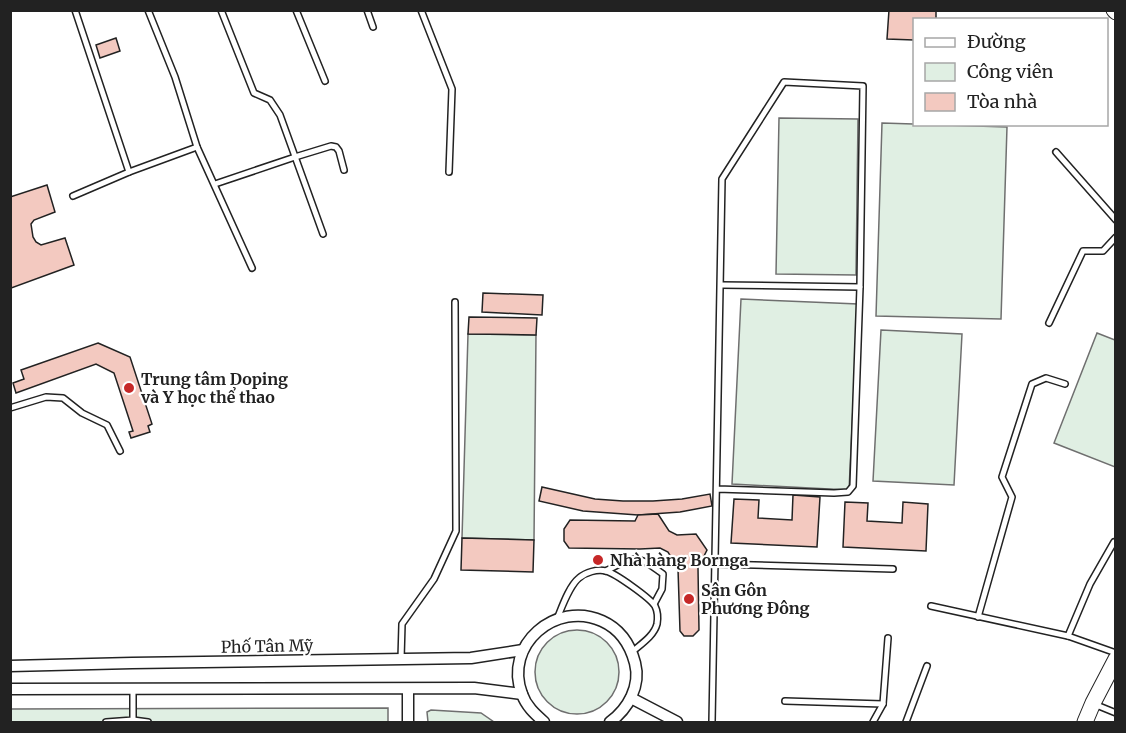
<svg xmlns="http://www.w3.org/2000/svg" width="1126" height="733" font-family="Merriweather,serif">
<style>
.green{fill:#e0efe3;stroke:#6f6f6f;stroke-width:1.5}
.building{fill:#f3c9c0;stroke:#222;stroke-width:1.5}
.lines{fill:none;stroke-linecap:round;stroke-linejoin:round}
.lane-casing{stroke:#222;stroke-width:8}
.street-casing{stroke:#222;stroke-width:13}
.secondary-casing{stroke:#222;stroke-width:17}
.lane{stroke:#fff;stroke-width:5}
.street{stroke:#fff;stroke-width:10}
.secondary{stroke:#fff;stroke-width:15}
.poi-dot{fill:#c62828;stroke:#fff;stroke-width:2}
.labels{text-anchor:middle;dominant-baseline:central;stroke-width:4.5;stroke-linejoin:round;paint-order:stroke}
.poi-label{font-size:16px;font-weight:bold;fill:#222;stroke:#fff;text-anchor:start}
.street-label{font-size:16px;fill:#222;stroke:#fff}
</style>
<rect width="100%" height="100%" fill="#fff"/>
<!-- green -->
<g class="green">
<path d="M779,118L858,119L856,275L776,274Z"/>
<path d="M882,123L1007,127L1001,319L876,316Z"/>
<path d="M741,299L858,304L849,490L732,484Z"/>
<path d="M881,330L962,334L954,485L873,481Z"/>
<path d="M1097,333L1115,340V467L1054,443Z"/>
<path d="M468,334L536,335L534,540L462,538Z"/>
<circle cx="577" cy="672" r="42"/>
<path d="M388,708V722H11L10,709Z"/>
<path d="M431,710L481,713L494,722H428L427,712Z"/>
</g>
<!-- building -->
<g class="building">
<path d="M889,10H936V20H914V40L887,39Z"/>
<path d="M116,38L120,51L100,58L96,45Z"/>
<path d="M47,185L55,212L34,220L31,224L33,237L36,242L41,245L65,238L74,265L11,288L10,295V197Z"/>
<path d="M483,293L543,295L542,315L482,312Z"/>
<path d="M469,317L537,318L536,335L468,334Z"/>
<path d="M98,343L130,357L152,424L148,426L150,432L131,438L129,432L133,431L114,373L96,364L16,393L13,383L24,379L21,370Z"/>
<path d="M542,487L595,499L623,501H653L682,499L710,494L712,506L680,512L638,515L583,511L539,501Z"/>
<path d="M793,495L820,497L817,547L731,543L734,499L759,500L758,518L792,520Z"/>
<path d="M845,502L868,503L867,521L902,523L903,502L928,504L926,551L843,547Z"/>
<path d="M658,514L669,531L677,535L696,534L707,550L698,568L699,630L693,636H684L680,631L678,569L668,552L660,548L640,549L569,548L564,541V529L570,520L635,521L638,515Z"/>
<path d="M462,538L534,540L533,572L461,570Z"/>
</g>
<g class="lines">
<!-- lane casing -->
<g class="lane-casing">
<g id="lane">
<path d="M75,10L129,172"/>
<path d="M148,10L175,77L197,147L252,268"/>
<path d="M221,10L254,93L270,100L280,115L323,234"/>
<path d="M296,10L325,81"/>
<path d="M367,10L373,27"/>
<path d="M421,10L452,89L449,172"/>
<path d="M1056,152L1116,220"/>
<path d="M215,184L295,157L331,146L336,147L339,151L344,170"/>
<path d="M73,196L129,172L197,147"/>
<path d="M721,285L860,287"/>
<path d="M1049,323L1083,251H1103L1116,237"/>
<path d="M10,408L46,397L63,398L82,413L107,425L120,451"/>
<path d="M716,564L893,569"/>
<path d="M606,571C636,555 635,554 663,574L662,589L654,604"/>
<path d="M931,606L1068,636L1116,653"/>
<path d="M978,617L1012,497L1002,477L1032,384L1046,378L1065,384"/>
<path d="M557,619C562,607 569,586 579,578C586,572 597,569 606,571C615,573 650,598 655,606C658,612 658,618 657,624C654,636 641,644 632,652"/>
<path d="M1068,636L1090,584L1114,542"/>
<path d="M401,659L402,624L434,579L456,531L455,302"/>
<path d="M785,701L883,704"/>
<path d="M1094,704L1116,713"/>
<path d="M133,720L148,722"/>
<path d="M106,722L133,720V689"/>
<path d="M712,722L722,179L784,82L863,86L860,287L853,486L848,492L834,493L717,489"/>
<path d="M873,722L883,704L888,638"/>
<path d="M906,722L927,666"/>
</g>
</g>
<!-- street casing -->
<g class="street-casing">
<g id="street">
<path d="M10,666L132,663L471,658L523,650"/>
<path d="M10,689L474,688L522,694"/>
<path d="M408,689V722"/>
<path d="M631,698L677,722"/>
<path d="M544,722C535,714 526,706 522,694C503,645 556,600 602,621C620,629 630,644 635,663C641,686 628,709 610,722"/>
</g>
</g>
<!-- secondary casing -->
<g class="secondary-casing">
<g id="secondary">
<path d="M1114,10L1116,12"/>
<path d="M1085,722L1093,703L1116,659"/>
</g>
</g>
<!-- lane -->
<use href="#lane" class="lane"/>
<!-- street -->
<use href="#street" class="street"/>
<!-- secondary -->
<use href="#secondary" class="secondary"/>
</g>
<!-- markers -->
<g class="poi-dot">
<circle cx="129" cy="388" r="6"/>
<circle cx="598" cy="560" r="6"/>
<circle cx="689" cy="599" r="6"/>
</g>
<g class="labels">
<!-- poi labels -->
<g class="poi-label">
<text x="141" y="379">Trung tâm Doping<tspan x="141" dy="18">và Y học thể thao</tspan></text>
<text x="610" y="560">Nhà hàng Bornga</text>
<text x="701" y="590">Sân Gôn<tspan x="701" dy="18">Phương Đông</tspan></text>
</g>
<!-- street labels -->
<g class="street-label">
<text transform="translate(267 646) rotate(-1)">Phố Tân Mỹ</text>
</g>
</g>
<!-- border -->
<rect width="1126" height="733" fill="none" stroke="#222222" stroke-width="24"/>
<!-- legend -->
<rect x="913" y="18" width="195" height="108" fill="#ffffff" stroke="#a7a7a7" stroke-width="1.5"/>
<rect x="925" y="38" width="30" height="9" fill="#ffffff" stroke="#a7a7a7" stroke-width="1.5"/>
<text x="967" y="48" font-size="18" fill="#222222">Đường</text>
<rect x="925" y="63" width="30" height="18" fill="#e0efe3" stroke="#a7a7a7" stroke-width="1.5"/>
<text x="967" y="78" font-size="18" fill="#222222">Công viên</text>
<rect x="925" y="93" width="30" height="18" fill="#f3c9c0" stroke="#a7a7a7" stroke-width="1.5"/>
<text x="967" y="108" font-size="18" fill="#222222">Tòa nhà</text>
</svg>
